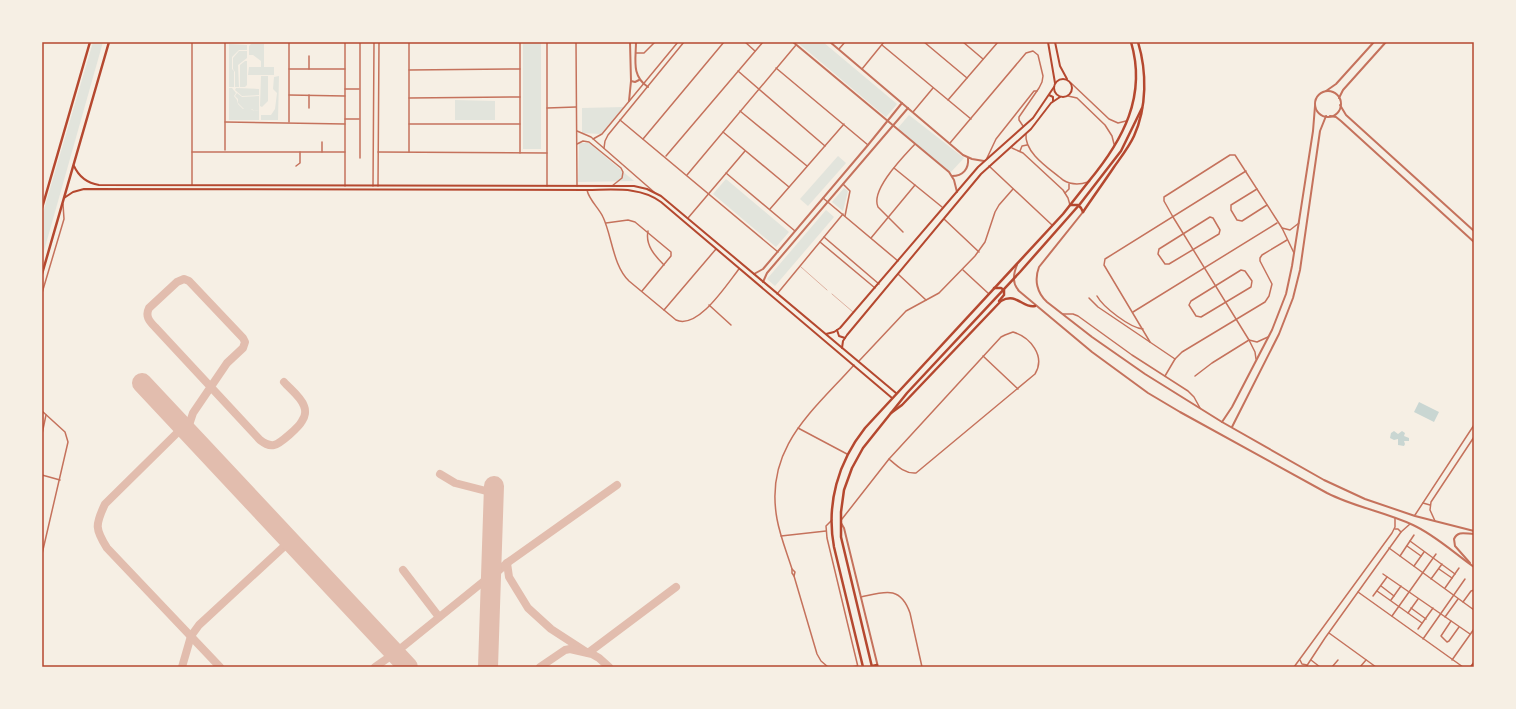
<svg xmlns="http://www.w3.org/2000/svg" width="1516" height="709" font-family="'Public Sans',sans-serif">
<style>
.green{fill:#e2e4dc}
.water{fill:#c9d6d2}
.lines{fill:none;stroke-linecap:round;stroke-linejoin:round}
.taxiway{stroke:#e2bdae;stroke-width:8}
.runway{stroke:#e2bdae;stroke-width:20}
.service{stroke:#c5725c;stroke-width:0.5}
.minor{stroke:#c5725c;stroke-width:1.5}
.tertiary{stroke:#c5725c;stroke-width:2}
.secondary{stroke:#b5482f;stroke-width:2}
.primary{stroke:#b5482f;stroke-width:2.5}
.trunk{stroke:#b5482f;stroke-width:2.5}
.neatline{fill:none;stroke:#b5482f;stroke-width:1.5}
</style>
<rect width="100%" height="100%" fill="#f6efe4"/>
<!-- green -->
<g class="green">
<path d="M93,42H103L42,258V216Z"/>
<rect x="523" y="42" width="18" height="107"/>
<path d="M797,42H823L897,104L886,117Z"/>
<path d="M229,44L247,45V50H239L232,57V69L234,71V87H229Z"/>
<path d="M251,44H264V67H261V61L253,55H249V46Z"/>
<path d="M239,51H247V58L238,65L239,87H235V72L233,69V58Z"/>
<path d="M245,61H247V85L245,87H240V65Z"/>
<path d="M249,67H274V75H248Z"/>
<path d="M261,76H268V101L262,107L260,106Z"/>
<path d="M279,76L278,120H261V115H271L275,109L277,93L273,89L274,77Z"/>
<path d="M229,88H232L236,93L234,96L237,100L238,104L243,109H251L254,111L259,110V120H229Z"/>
<path d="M236,88L259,89V95L242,96L235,90Z"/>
<path d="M237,93L242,97L259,96V110L254,111L252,109H244L238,103V99L235,96Z"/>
<path d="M455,100L495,101V120H455Z"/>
<path d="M624,107L601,134L582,133V108Z"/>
<path d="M909,115L964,158L950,173L898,128Z"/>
<path d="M579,143H589L634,181L578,182Z"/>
<path d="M838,156L846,163L808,206L800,199Z"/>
<path d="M726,179L789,232L776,247L713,194Z"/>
<path d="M844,188L848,191L843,211L832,202Z"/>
<path d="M826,210L834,217L775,286L767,279Z"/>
</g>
<!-- water -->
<g class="water">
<path d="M1419,402L1439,412L1434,422L1414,412Z"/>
<path d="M1394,431L1398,434L1402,431L1405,433L1404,436L1409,438V441H1404L1405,444L1404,446L1398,445V439L1394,440L1390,438L1391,433Z"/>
</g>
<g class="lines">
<!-- taxiway -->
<g class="taxiway">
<path d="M440,474L455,483L494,493"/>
<path d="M507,563L509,577L528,608L551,629L588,653L676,587"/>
<path d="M403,570L439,617"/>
<path d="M491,584L497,572L507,563L617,485"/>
<path d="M182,667L191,636L199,625L290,541"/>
<path d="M220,667L107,548C95,529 95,525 105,504L177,433L184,432L189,434V425L193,413L227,363L243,348L245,342L243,338L189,281L184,279L177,282L149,308C145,316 149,321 155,327L260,440C264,443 268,446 274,445C280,444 299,427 302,421C305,417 306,411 304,406C301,397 290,389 284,382"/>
<path d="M375,667L395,653L494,573"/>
<path d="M540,667L565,650L570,649L592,654L599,658L609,667"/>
</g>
<!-- runway -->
<g class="runway">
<path d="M142,383L408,667"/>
<path d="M488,667L494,486"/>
</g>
<!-- service -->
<g class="service">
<path d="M801,267L827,290"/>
<path d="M832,294L853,312"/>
</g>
<!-- minor -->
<g class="minor">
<path d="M360,42V158"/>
<path d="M520,42V153"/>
<path d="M576,42L577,186"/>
<path d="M745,42L755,51"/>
<path d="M924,42L967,78"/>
<path d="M963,42L983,59"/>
<path d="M882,45L971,119"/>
<path d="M839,49L845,42"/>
<path d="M636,53H644L655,42"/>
<path d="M309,56V69"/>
<path d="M776,68L868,145"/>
<path d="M289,69H345"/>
<path d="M862,69L884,42"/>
<path d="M409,70L520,69"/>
<path d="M738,71L825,146"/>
<path d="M1071,83L1109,119L1118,123L1126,121"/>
<path d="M345,89H359"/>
<path d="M289,95L345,96"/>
<path d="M1068,96L1077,98L1105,125L1112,136L1114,144"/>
<path d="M409,98L520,97"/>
<path d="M948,100L998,42"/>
<path d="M309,108V95"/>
<path d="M547,108L576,107"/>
<path d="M740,111L807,166"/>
<path d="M913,112L933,88"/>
<path d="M345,119H359"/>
<path d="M620,120L778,252"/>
<path d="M225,122L345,124"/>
<path d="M289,122V42"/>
<path d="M409,124H520"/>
<path d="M577,131L591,137L654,192"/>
<path d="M723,132L789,187"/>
<path d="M1026,134C1024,153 1050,169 1063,180C1071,185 1079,185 1088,182"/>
<path d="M593,139L602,134L678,42"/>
<path d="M643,139L724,42"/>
<path d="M322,142V152"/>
<path d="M950,143L1026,53L1033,51L1038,55L1043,76L1042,82L1039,88L1019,117V120L1023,126"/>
<path d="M577,144L583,141L589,142L621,168L623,172L622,178L612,186"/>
<path d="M604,148L605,141L608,135L684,42"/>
<path d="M1012,148L1023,153L1063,190L1068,198L1070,205"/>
<path d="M225,150V42"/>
<path d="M1020,151L1022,146L1027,145"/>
<path d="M192,152H345"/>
<path d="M378,152L547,153"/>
<path d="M409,152V42"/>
<path d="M666,156L763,42"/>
<path d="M987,158L996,139L1034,91H1037"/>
<path d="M296,166L300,163V152"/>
<path d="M989,166L1052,225"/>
<path d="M894,168L942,207"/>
<path d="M726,173L795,231"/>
<path d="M687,175L796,45"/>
<path d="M843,184L850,191L845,216"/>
<path d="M192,185V42"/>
<path d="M345,186V42"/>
<path d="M373,186L374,42"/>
<path d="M378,186L379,42"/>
<path d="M547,186V42"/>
<path d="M1257,189L1231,205V210L1237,220L1242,221L1267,205"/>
<path d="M587,190C589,200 599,208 603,217C612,236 613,266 629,281L676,320C698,330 727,284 739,269"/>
<path d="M1065,193L1069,189V184"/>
<path d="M823,198L898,261"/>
<path d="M770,209L844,124"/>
<path d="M1210,217L1213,218L1220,230L1219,234L1169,264H1165L1158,254L1159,249Z"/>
<path d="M688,218L745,151"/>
<path d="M944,219L979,252"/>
<path d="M606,223L628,220L635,222L671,252V256L642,291"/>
<path d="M1282,228L1290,230L1299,223"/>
<path d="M648,231C645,245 655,256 664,265"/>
<path d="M903,232L878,207C870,190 904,156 915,144"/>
<path d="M824,237L879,284"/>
<path d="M871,238L915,185"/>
<path d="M820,242L875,288"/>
<path d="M963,270L989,294"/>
<path d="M1241,270L1245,271L1252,281L1251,287L1201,317L1196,316L1189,305L1191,301Z"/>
<path d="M898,274L926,300"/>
<path d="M42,293L64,219L63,204"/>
<path d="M777,294L843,214"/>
<path d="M1097,296C1103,307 1130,328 1143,329"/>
<path d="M1089,298L1098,307L1175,359"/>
<path d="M709,305L731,325"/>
<path d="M664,310L716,249"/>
<path d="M1133,312L1277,223"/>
<path d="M1063,314H1073L1078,316L1132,355L1188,391L1194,397L1200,408"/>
<path d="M1013,332C1030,337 1046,356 1035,374L916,473C905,474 897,466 889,459L1001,337L1005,335Z"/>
<path d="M1249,340L1257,342L1268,337"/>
<path d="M1150,342L1104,265L1105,259L1246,171"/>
<path d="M983,356L1018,389"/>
<path d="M1256,359L1255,352L1249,340L1173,217L1164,201V197L1230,155H1235L1282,228L1294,253"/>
<path d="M859,361L906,311L939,293L975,256L985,242L995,212L999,205L1013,189"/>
<path d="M1165,376L1175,359L1182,352L1265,302L1269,296L1272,284L1260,261V258L1262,255L1287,240"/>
<path d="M1195,376L1212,363L1249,340"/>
<path d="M42,411L65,432L68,442L42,554"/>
<path d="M798,428L847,454"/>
<path d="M42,434L46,415"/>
<path d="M42,475L60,480"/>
<path d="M1423,503L1430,505"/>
<path d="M1415,515L1474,425"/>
<path d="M842,519L889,459"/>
<path d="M832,520L826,526L827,538L858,667"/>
<path d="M1435,521L1430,510L1431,502L1474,437"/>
<path d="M1395,529H1398L1401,532"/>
<path d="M781,536L826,531"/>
<path d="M1410,541L1455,574"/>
<path d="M1407,546L1421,556"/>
<path d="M1389,548L1474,610"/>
<path d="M1400,556L1414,535"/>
<path d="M1414,566L1424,552"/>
<path d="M792,569V573L794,576"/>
<path d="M1439,569L1452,578"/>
<path d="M1383,574L1470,634"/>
<path d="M1431,579L1442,564"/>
<path d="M1381,586L1394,596"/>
<path d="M1445,588L1459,568"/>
<path d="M1377,591L1422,623"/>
<path d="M1358,592L1463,667"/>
<path d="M1373,596L1387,577"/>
<path d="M861,597C884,592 900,585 910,613L922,667"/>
<path d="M1391,600L1401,586"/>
<path d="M1463,602L1471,591L1474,590"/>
<path d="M1411,608L1426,619"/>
<path d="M1408,613L1418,599"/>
<path d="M1392,616L1436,554"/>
<path d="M1445,617L1458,599"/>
<path d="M1451,621L1441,636L1447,642L1449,641L1459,627"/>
<path d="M1418,629L1433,608"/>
<path d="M1329,633L1376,667"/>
<path d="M1423,639L1465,579"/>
<path d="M1300,660L1302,664L1307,665"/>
<path d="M1311,660L1320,667"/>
<path d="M1452,660L1474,629"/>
<path d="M828,667L821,661L817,654L794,576L795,572L792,569C787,553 780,536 777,519C764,448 812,412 854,365"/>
<path d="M851,667L857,666"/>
<path d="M1294,667L1392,533L1395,527V518"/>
<path d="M1306,667L1325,638L1401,532L1410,524"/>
<path d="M1332,667L1338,660"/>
<path d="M1360,667L1366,660"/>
</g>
<!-- tertiary -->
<g class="tertiary">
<path d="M636,42C636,59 631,76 648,87"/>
<path d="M793,42L949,172L954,180L957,192"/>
<path d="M830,42L963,155L972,159L984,161"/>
<path d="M631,81L635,82L639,80"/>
<path d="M1326,91L1336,84L1374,42"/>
<circle cx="1328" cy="104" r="13"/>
<path d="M1339,98L1343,90L1386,42"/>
<path d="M629,101L631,81L630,42"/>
<path d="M1340,105L1346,115L1474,231"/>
<path d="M1330,116L1336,117L1341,121L1474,242"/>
<path d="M952,176C963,176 969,169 968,158"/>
<path d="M1083,212L1039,267C1034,280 1037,293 1047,302L1092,337L1145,374L1222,422L1324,480L1365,499L1415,516L1474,531"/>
<path d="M1017,265C1013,275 1012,283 1019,291L1092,352L1148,393L1180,412L1327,493C1354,507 1385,512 1413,525C1435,535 1454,553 1474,567"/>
<path d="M754,274L763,269L868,145L902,103"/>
<path d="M763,282L767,273L908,108"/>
<path d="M1222,422L1232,407L1272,330L1286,294L1292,266L1313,131L1315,106"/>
<path d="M1232,427L1279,334L1293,298L1300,270L1320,131L1326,116"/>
<path d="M841,523L844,528L878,667"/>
<path d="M1470,563L1455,546L1454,539C1458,530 1466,534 1474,534"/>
</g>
<!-- secondary -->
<g class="secondary">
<path d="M1048,42L1055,83"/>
<path d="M1055,42L1060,66L1067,79"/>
<circle cx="1063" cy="88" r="9"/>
<path d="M1049,95L1053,97V101"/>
<path d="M74,166C79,177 87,183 99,185L634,186L647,189L661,196L896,393"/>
<path d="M64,198L73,192L84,189L587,190C612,190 640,186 661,202L892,398"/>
<path d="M837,330L839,336L845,338"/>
<path d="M826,334L834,332L840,328L978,167L1033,118L1054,87"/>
<path d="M842,348L843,341L847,335L981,174L1031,129L1051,103L1060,97"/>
</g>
<!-- primary -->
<g class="primary">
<path d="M1089,181C1123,140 1147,96 1131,42"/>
<path d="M1083,212C1093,197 1104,182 1114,167C1121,157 1129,147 1134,136C1147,107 1147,72 1138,42"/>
<path d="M1471,667L1474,663"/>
</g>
<!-- trunk -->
<g class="trunk">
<path d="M1070,205H1078L1081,208L1083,212"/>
<path d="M42,208L90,42"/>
<path d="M42,274L109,42"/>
<path d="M994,288H1001L1004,290V295L999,301"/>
<path d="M891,413L902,405L1001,301C1017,292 1023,309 1035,306"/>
<path d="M872,666L877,665"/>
<path d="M863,667L834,547C826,504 838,462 865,428L1063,214L1089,181"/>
<path d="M872,667L841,537V512L844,490L852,468L863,448L907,393L1020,272L1080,204L1121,151L1142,108"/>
</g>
</g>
<!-- border -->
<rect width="1516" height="709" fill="none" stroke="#f6efe4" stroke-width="86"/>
<rect x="43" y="43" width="1430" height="623" class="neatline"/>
</svg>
